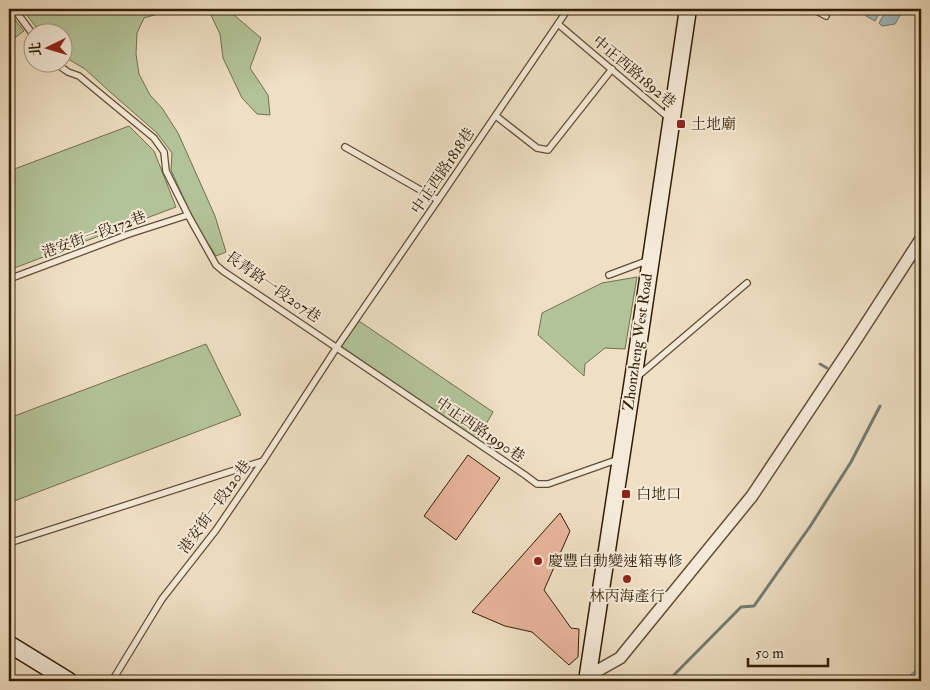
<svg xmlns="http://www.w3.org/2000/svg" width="930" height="690" font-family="'IM FELL Double Pica','Noto Serif TC',serif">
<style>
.green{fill:#b3c399;stroke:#72704e}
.water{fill:#9cbbbc;stroke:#727c72}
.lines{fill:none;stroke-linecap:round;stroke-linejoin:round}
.stream{stroke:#727c72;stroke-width:3}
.building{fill:#e9b59f;stroke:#321e04}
.lane-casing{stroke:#614e34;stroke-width:8}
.street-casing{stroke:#614e34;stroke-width:14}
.secondary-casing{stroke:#321e04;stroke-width:19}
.lane{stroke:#f5ead9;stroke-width:5.5}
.street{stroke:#f5ead9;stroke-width:11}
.secondary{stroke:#f5ead9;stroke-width:16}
.poi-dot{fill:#8f2418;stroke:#f5ead9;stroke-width:2}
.labels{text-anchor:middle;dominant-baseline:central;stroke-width:4;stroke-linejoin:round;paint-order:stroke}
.street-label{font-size:15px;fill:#321e04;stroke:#f5ead9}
.poi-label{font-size:15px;fill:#321e04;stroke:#f5ead9;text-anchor:start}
</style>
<rect width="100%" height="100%" fill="#efdfc4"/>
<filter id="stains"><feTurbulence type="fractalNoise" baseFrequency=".004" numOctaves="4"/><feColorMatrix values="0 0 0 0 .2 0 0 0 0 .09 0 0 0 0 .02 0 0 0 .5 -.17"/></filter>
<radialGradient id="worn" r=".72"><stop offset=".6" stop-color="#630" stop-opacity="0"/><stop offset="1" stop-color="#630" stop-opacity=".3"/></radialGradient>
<!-- green -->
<g class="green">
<path d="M22,9H116L125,10L126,9H174L144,18L137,33L136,54L139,74L150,95L162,108L178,133L215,216L226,252L216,256L194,221L171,170L172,153L157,133L109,91L85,69L63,56L62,32H40Z"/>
<path d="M203,9H227L261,38L250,68L268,95L270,115L257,114L242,98L223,58L220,34L210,13Z"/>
<path d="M9,12L24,31L9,42Z"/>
<path d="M129,126L154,151L176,207L9,270V171Z"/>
<path d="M637,277L625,349L605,348L585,364L584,376L538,335L542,313L602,283Z"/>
<path d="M359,321L493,412L477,440L341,346Z"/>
<path d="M206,344L241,415L9,503V418Z"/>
</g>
<!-- water -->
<g class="water">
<path d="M870,9H882L875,21L866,16Z"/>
<path d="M887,9H895L902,12L895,24L882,26L879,23Z"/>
<path d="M921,666V681H903Z"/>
</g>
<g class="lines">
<!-- stream -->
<g class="stream">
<path d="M820,364L827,368"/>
<path d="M668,681L741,607L754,606L811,525L851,462L880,406"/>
</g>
</g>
<!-- building -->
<g class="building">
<path d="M468,455L500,478L456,540L424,516Z"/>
<path d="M560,513L570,531L544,590L571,628L579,629L578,657L569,665L532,632L505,626L472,612Z"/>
</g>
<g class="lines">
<!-- lane casing -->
<g class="lane-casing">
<g id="lane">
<path d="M14,9L32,33"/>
<path d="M813,9L826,16"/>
<path d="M558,24L670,119"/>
<path d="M54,62L68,72L79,76L154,138L164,152L166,171L188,215L216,265L223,271L525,475L537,484H548L619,459"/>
<path d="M496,116L537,148L548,150L612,69"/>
<path d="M345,147L438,200"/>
<path d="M609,275L649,260"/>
<path d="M9,279L129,234L188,215"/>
<path d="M637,377L747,283"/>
<path d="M9,543L263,461"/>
<path d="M112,681L162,599L216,530L263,461L337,347L438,200L568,9"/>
</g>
</g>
<!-- street casing -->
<g class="street-casing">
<path id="street" d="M588,676L620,658L752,496L855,341L921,239"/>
</g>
<!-- secondary casing -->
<g class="secondary-casing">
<g id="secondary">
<path d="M9,644L69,681"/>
<path d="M587,681L636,360L688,9"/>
</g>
</g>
<!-- lane -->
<use href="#lane" class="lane"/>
<!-- street -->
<use href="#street" class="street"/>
<!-- secondary -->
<use href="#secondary" class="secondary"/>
</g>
<!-- markers -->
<g class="poi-dot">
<rect x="676" y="119" width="10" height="10" rx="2.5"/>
<rect x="621" y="489" width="10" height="10" rx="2.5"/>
<circle cx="538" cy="561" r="5"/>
<circle cx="627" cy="579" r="5"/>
</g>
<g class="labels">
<!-- street labels -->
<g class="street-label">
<text transform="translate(634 72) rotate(40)">中正西路1892巷</text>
<text transform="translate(443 171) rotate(-56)">中正西路1818巷</text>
<text transform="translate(94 235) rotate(-20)">港安街一段172巷</text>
<text transform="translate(273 287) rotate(35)">長青路一段207巷</text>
<text transform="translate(638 342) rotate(-82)">Zhonzheng West Road</text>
<text transform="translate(480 430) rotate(34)">中正西路1990巷</text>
<text transform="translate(215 507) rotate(-54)">港安街一段120巷</text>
</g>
<!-- poi labels -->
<g class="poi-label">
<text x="691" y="124">土地廟</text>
<text x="636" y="494">白地口</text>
<text x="548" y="561">慶豐自動變速箱專修</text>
<text x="627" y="596" text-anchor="middle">林丙海產行</text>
</g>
</g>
<!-- margin -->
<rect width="930" height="690" fill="none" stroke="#efdfc4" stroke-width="30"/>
<rect x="10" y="10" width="910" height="670" fill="none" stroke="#321e04" stroke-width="2.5"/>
<rect x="15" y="15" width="900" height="660" fill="none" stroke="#321e04"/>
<!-- north arrow -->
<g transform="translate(48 48) rotate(265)"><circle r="24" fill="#f5ead9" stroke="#a79884"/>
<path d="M0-4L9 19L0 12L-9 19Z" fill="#8f2418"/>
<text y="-8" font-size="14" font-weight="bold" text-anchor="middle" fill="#321e04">北</text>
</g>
<!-- scale -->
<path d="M748 658v8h80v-8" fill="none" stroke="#321e04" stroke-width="2.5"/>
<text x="755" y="658" font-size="15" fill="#321e04" stroke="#f5ead9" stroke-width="4" paint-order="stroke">50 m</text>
<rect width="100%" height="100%" filter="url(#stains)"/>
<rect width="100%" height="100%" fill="url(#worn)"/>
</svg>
